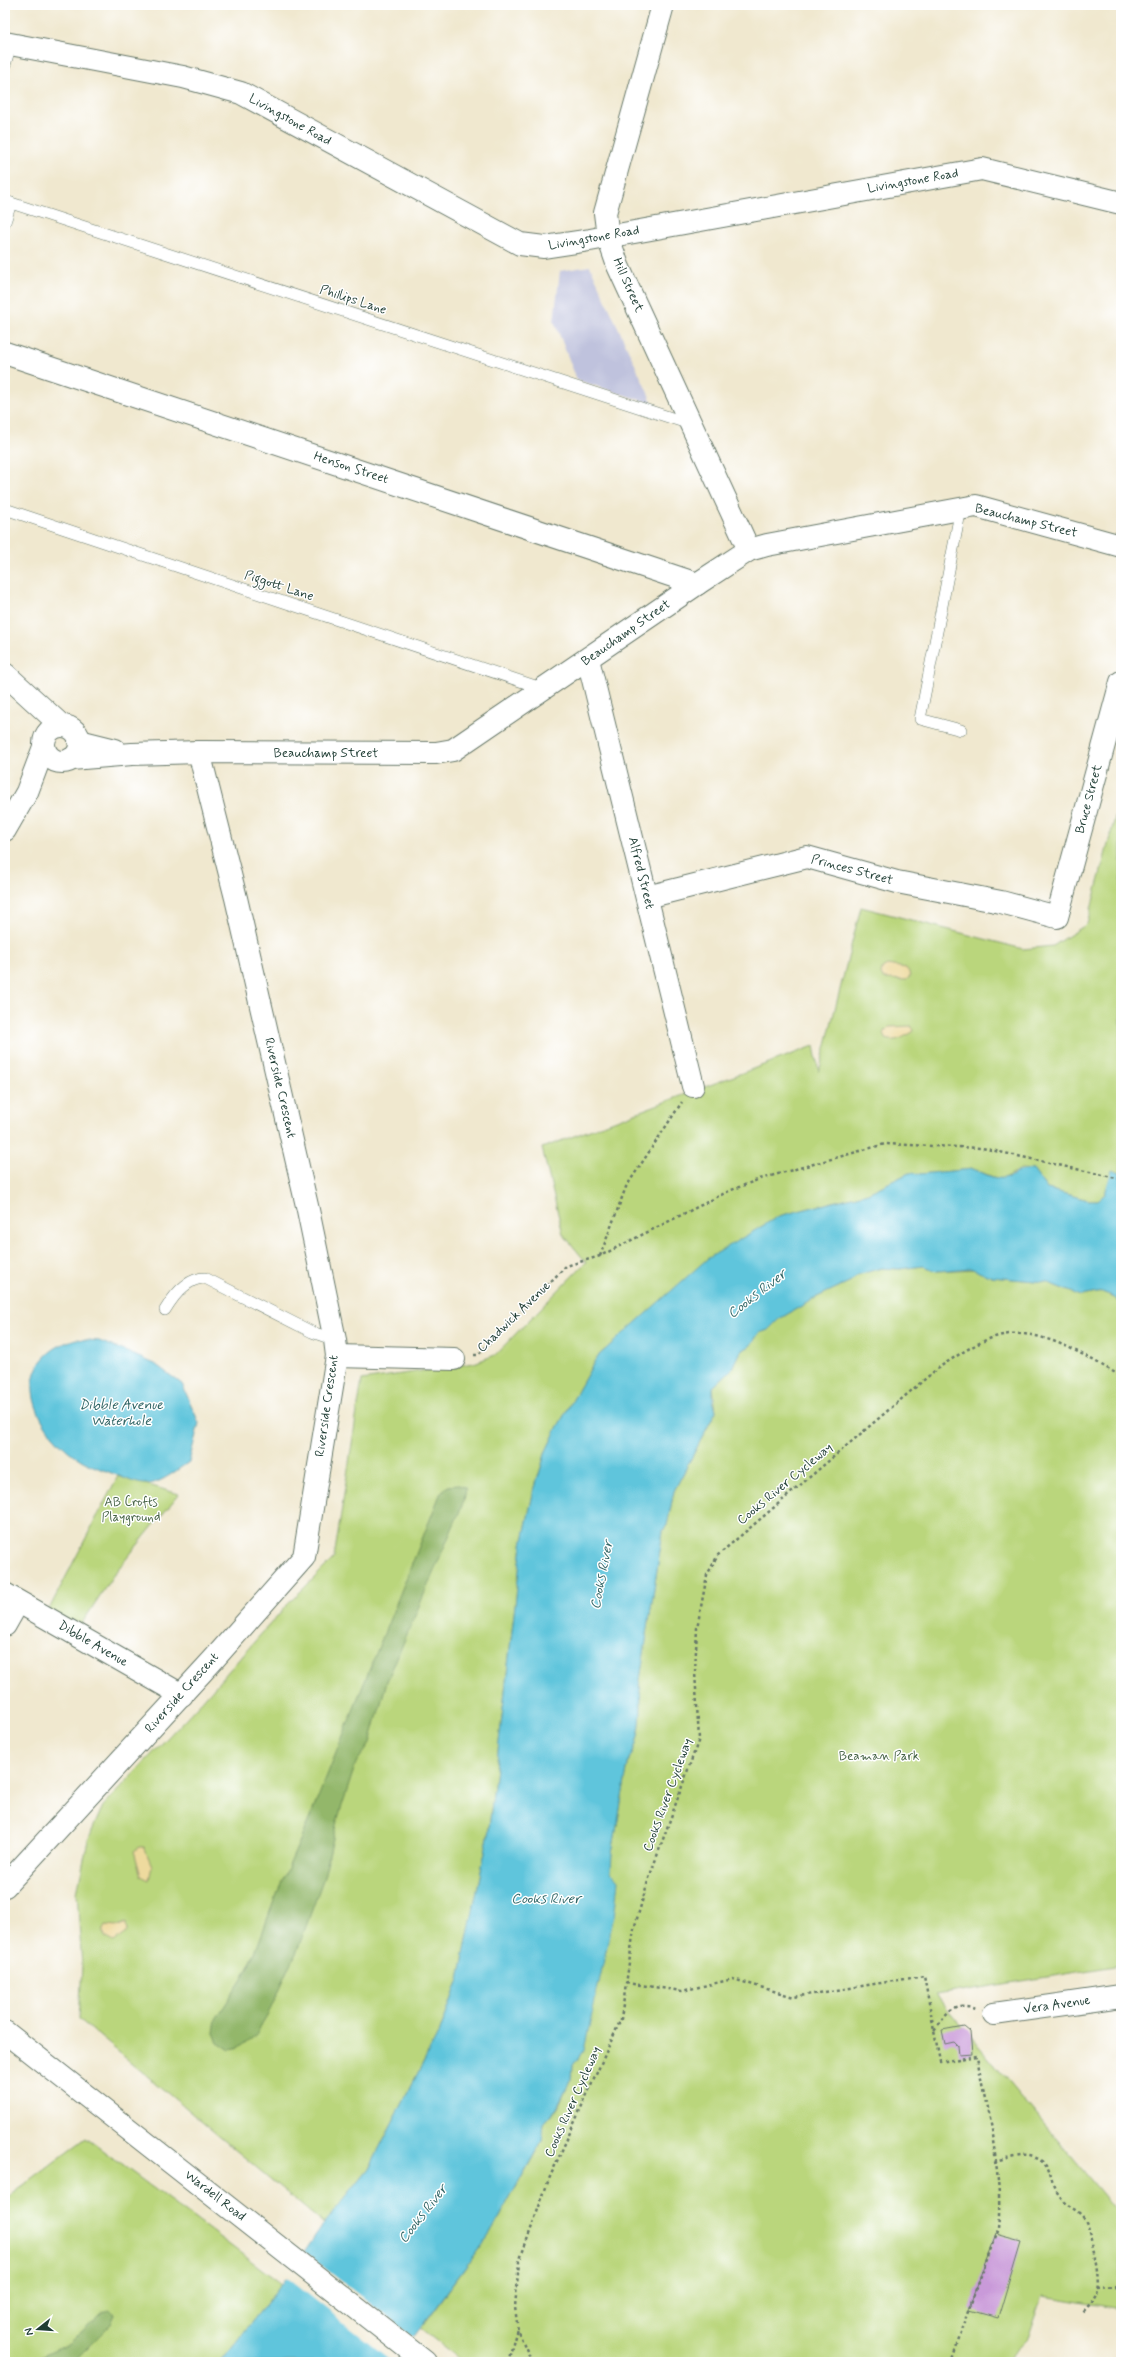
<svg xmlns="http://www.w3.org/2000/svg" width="1126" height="2367" font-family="Mynerve,sans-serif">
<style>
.industrial{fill:#bfc2dd}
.green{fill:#bad67b;stroke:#6c8a58}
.forest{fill:#93b76b;stroke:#597a50}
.sand{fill:#eeda9e;stroke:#868c69}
.water{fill:#5fc5dc;stroke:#3f8188}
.pier{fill:#f0e8cf}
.building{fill:#c99ad9}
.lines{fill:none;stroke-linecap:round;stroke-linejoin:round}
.service-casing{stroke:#68796a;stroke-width:12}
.minor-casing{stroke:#68796a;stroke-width:24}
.tertiary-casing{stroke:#68796a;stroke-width:24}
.secondary-casing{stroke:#68796a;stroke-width:24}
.path{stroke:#68796a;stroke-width:2.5;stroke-dasharray:3 3;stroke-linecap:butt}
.service{stroke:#fff;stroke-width:11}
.minor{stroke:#fff;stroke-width:22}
.tertiary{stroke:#fff;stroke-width:22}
.secondary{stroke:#fff;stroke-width:22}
.labels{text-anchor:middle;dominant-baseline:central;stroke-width:3;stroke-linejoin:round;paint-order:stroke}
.street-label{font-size:13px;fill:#1f3d34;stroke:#fff}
.park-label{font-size:13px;fill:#466346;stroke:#fff}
.water-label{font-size:14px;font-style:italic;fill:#326666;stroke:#fff}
</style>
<rect width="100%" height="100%" fill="#fff"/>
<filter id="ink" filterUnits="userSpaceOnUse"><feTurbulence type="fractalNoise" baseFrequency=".025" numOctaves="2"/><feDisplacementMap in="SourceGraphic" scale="8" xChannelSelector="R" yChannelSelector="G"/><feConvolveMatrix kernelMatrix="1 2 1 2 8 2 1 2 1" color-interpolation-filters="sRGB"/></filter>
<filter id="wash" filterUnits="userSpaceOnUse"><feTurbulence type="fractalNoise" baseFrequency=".012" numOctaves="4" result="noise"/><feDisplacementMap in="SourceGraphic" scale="16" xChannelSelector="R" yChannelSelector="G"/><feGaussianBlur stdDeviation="0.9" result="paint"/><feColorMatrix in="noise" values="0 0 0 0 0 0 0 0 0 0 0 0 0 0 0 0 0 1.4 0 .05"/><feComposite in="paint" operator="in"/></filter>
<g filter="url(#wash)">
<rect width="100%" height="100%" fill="#f0e8cf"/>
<!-- industrial -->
<path class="industrial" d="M590,266L653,404L577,380L554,321L560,271Z"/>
<!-- green -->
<g class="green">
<path d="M1121,795V1174L1112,1171L1105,1194L1099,1200H1088L1047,1189L1033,1170L1021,1169L1003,1179L993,1177L973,1169L920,1174L909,1173L868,1193L779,1216L707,1260L597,1357L557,1428L546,1451L533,1494L522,1545L488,1837L459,1979L442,2026L369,2168L324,2224L79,2019L82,1966L77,1893L88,1840L103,1806L203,1700L285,1607L334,1558L362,1380L474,1363L495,1355L586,1262L563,1234L542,1148L814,1046L819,1072L861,907L1023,949L1053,946L1087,924Z"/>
<path d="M923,1266L937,1271L977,1269L992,1277L1046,1282L1081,1296L1102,1292L1115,1297L1121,1304V1965L936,1995L1121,2216V2309L1043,2296L1028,2339L1005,2362H464L421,2328L490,2234L542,2141L544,2123L558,2108L571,2079L572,2065L584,2050L612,1853L629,1759C641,1740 643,1708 639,1686L663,1531L667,1525L674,1491L716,1411L713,1387L733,1368L741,1351L750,1346L759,1333L768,1330L779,1319L817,1297L851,1281L857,1275L881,1268L899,1269Z"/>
<path d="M118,1476L179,1494L114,1574L75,1634L45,1617Z"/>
<path d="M86,2138L282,2284L220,2362H5V2199Z"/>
</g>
<!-- forest -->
<g class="forest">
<path d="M459,1485L466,1488L464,1501L387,1681L370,1743L356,1763L337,1821L324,1877L297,1951L270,2010L255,2036L239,2048L230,2050L218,2042L214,2033L216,2019L242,1979L255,1953L275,1898L311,1815L441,1492L448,1486Z"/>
<path d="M109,2310L115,2314L111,2324L73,2362H29L69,2344L102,2312Z"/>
</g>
<!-- sand -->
<g class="sand">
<path d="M887,965L906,968L909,972L910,977L906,980L884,979L881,975L882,968Z"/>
<path d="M911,1026L914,1030L913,1032C903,1037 896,1043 885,1039L883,1033L889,1027Z"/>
<path d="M139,1847H144L152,1866L149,1880L141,1876L134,1851Z"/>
<path d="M126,1923L127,1932L114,1942L105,1937L103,1930L105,1925L118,1926Z"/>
</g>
<!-- water -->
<g class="water">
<path d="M973,1169C982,1172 994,1180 1003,1178C1018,1176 1015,1169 1033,1170L1047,1189L1088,1200H1098L1105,1194L1112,1170L1121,1174V1304L1115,1297L1102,1292L1081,1296L1046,1282L992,1277L970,1268L937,1271L923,1266L899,1269L881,1268L857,1275L851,1281L817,1297L779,1319L768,1330L759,1333L750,1346L741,1351L733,1368L713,1387V1400L716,1411L674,1491L667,1525L663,1531L639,1686C643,1708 641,1740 629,1759L612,1853L611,1872L618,1880L615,1910L584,2050L572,2065L571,2079L557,2108L544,2123L542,2140L490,2234L395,2362H220L282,2284L324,2224L369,2168L442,2026L459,1979L488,1837L522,1545L533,1494L546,1451L557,1428L597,1357L707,1259L779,1216L868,1193L909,1173L920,1174Z"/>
<path d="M76,1339L99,1341L120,1349L155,1364L182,1384L199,1423L189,1462C178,1469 163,1482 149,1484C137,1485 125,1478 114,1474C104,1470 93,1467 83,1461C33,1432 4,1361 76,1339Z"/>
</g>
<!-- pier -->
<path class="pier" d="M303,2251L415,2339L398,2362H393L285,2276Z"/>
<g id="blocks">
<!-- building -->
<g class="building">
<path d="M964,2026L970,2031L972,2054L959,2055L958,2046L954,2042L945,2044L942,2030Z"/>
<path d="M995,2234L1021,2241L998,2318L969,2310Z"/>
</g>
</g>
</g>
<g filter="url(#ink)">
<use href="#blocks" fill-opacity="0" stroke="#68796a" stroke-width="1"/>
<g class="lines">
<!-- service casing -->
<g class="service-casing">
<g id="service">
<path d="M5,65L11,44"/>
<path d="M5,201L690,424"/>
<path d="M5,222L11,203"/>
<path d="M961,508L920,719L961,730"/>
<path d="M5,509L544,689"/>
<path d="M165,1310C174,1295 187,1278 205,1278L312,1332L335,1340"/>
</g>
</g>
<!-- minor casing -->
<g class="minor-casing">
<g id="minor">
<path d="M663,5L605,213L608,237L618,266L749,550"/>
<path d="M5,43L183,77L241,93L520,244L544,247L590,240L982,169L1121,203"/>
<path d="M5,353L697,584"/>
<path d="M588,659L693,1086"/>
<path d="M79,741L115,750"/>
<path d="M71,759L132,754L199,752L436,753L453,750L697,584L749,550L767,545L976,506L1121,546"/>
<path d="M647,897L807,857L897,882L1001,902L1057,917L1121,682"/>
<path d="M337,1356L454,1359"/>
<path d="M5,1594L182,1695"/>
<path d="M5,1625L18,1602"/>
<path d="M5,1886L213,1660L304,1557L337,1356L335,1340L308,1210L236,898L199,752"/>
<path d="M994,2014L1121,1996"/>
</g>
</g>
<!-- tertiary casing -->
<g class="tertiary-casing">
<g id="tertiary">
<path d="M5,674L62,726"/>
<circle cx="62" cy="744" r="18"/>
<path d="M5,830L27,792L44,747"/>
</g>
</g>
<!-- secondary casing -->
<g class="secondary-casing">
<path id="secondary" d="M5,2032L425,2362"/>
</g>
<!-- path -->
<g class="path">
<path d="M600,1256L626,1187L682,1102"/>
<path d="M474,1355H478L566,1266L600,1256L729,1191L760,1179L885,1144L982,1148L1121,1179"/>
<path d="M626,1983L682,1991L733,1979L794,1997L924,1976L940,2062L977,2056C986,2108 1004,2176 998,2228L951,2362"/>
<path d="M934,2030C948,2013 953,2002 976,2009"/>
<path d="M994,2162C1005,2160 1022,2153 1033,2157C1054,2163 1048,2183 1058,2196C1065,2206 1079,2209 1085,2220C1092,2232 1103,2281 1097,2294C1094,2301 1087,2308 1082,2314"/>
<path d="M1098,2288L1121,2287"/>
<path d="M508,2362L517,2329"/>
<path d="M532,2362L518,2331L515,2307L519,2262L549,2179L621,2019L634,1929L648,1881L699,1739L695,1672L697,1628L707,1575L718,1555L938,1368C957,1356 976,1342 998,1336C1041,1325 1086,1357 1121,1376"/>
</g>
<!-- service -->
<use href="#service" class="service"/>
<!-- minor -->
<use href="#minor" class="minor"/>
<!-- tertiary -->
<use href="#tertiary" class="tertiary"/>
<!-- secondary -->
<use href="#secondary" class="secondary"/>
</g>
</g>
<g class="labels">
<!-- street labels -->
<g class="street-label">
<text transform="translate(290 120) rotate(29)">Livingstone Road</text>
<text transform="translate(913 181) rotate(-10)">Livingstone Road</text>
<text transform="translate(594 238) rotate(-10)">Livingstone Road</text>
<text transform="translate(628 285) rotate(66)">Hill Street</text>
<text transform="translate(353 300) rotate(18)">Phillips Lane</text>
<text transform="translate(351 468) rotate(18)">Henson Street</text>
<text transform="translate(1026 521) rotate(14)">Beauchamp Street</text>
<text transform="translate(279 586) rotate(18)">Piggott Lane</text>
<text transform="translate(626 633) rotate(-35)">Beauchamp Street</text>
<text x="326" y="753">Beauchamp Street</text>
<text transform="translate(1089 799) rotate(-75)">Bruce Street</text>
<text transform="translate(852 870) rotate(15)">Princes Street</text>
<text transform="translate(641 873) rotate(76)">Alfred Street</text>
<text transform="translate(280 1088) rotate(77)">Riverside Crescent</text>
<text transform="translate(514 1317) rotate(-44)">Chadwick Avenue</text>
<text transform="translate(327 1406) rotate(-82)">Riverside Crescent</text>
<text transform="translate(785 1484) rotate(-40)">Cooks River Cycleway</text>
<text transform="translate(93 1644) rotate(30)">Dibble Avenue</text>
<text transform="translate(182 1693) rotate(-48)">Riverside Crescent</text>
<text transform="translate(668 1795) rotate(-70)">Cooks River Cycleway</text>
<text transform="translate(1057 2005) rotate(-8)">Vera Avenue</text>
<text transform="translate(573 2102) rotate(-66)">Cooks River Cycleway</text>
<text transform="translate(215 2196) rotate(38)">Wardell Road</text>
</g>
<!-- park labels -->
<g class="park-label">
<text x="131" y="1502">AB Crofts<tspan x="131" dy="15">Playground</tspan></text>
<text x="879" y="1756">Beaman Park</text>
</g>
<!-- water labels -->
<g class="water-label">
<text transform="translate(757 1294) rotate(-38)">Cooks River</text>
<text x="121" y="1405">Dibble Avenue<tspan x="121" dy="16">Waterhole</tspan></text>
<text transform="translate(602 1575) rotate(-79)">Cooks River</text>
<text x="546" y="1899">Cooks River</text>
<text transform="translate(423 2214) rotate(-52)">Cooks River</text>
</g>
</g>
<!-- margin -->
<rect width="1126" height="2367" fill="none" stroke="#fff" stroke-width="20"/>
<!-- north arrow -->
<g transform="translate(38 2329) rotate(253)" stroke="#ffffff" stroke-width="3" paint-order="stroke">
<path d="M0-3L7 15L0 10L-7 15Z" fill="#1f3d34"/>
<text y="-6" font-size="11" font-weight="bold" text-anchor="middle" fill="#1f3d34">N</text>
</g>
</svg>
